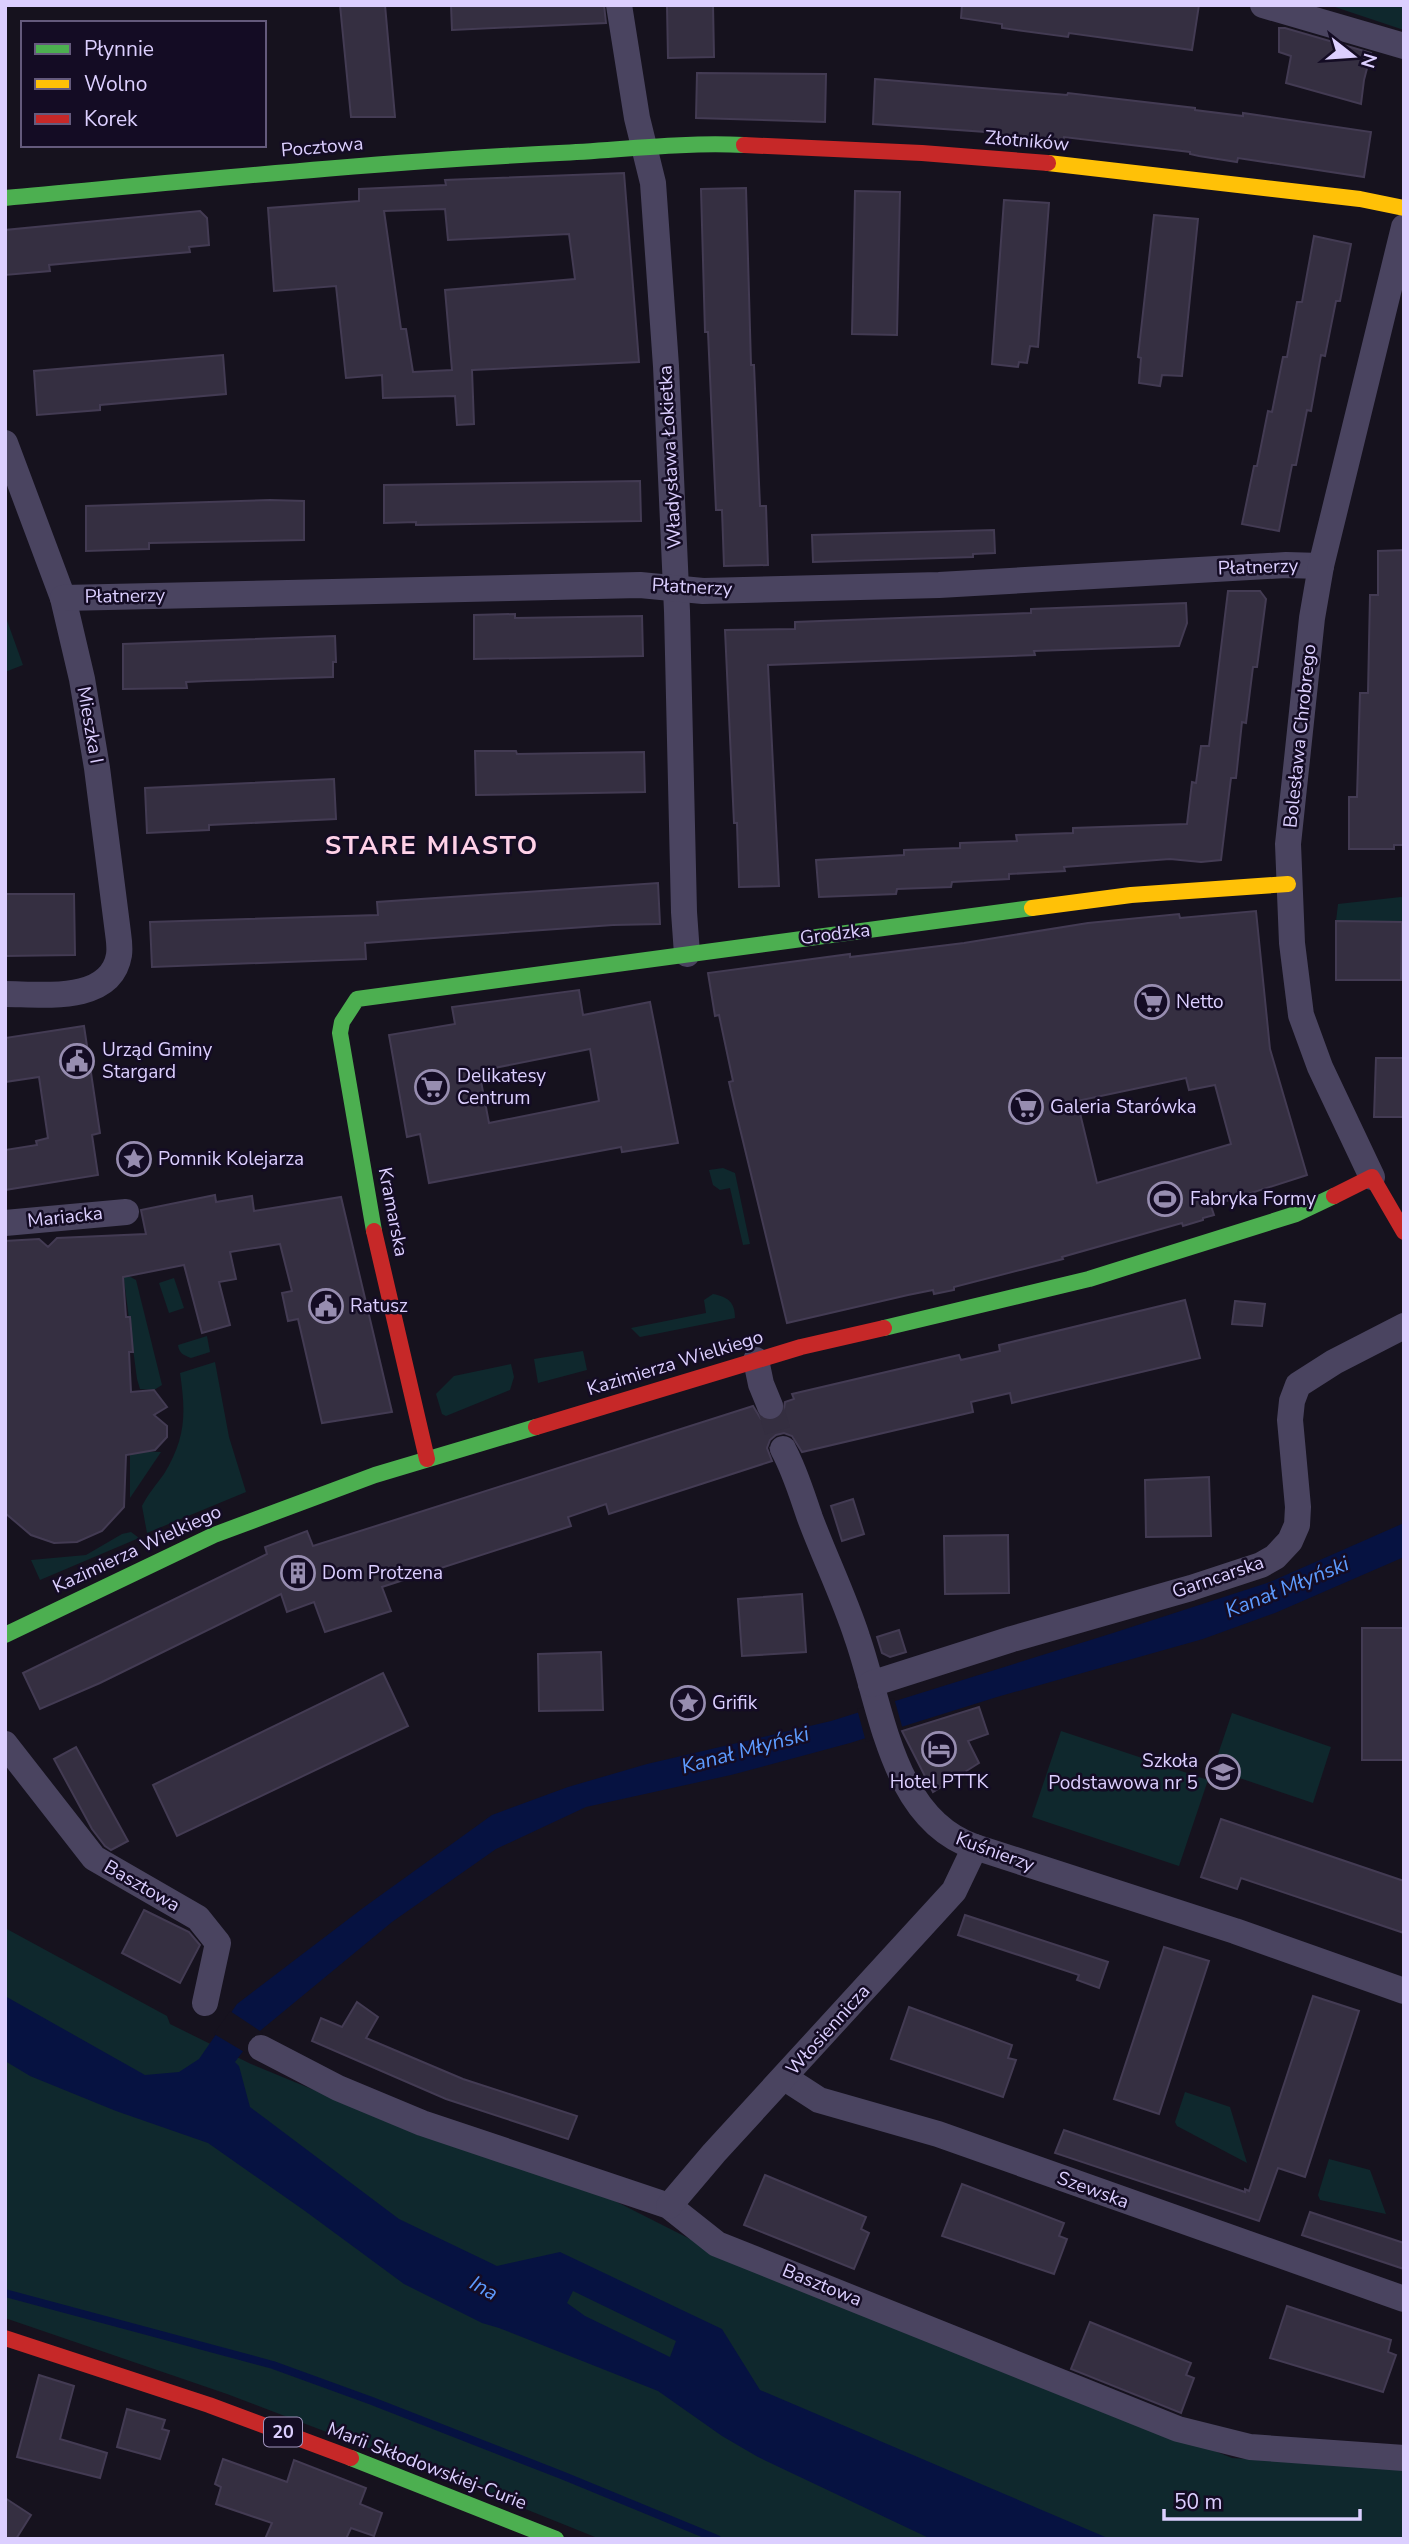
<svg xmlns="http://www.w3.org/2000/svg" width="1409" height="2544" font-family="'Nunito Sans',sans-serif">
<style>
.green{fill:#0f282d}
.water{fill:#061241;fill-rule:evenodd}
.pier{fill:#16121e}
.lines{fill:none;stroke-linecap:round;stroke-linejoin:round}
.stream{stroke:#061241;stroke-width:8}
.building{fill:#352f41;stroke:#433b53;stroke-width:2;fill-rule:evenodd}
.street-tunnel{stroke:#342e40;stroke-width:26;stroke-dasharray:26 13;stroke-linecap:butt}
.street{stroke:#4a4460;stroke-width:26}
.fast{stroke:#4caf50;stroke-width:16}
.slow{stroke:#ffc107;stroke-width:16}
.jam{stroke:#c62828;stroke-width:16}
.labels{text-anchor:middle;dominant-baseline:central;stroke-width:5;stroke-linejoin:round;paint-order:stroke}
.shield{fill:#140c24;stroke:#a094bd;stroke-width:2}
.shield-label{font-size:18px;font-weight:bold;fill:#dccfff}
.street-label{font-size:19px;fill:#dccfff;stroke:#140c24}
.poi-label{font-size:19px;fill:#dccfff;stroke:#140c24;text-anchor:start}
.water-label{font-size:21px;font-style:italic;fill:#5d9bff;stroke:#140c24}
.district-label{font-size:26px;font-weight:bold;letter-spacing:2px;fill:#ffd1e7;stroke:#140c24}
</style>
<rect width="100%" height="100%" fill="#16121e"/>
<!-- green -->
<g class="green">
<path d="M1326,5H1404V30L1335,7Z"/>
<path d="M5,615L23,665L5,672Z"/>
<path d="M1401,897L1404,898V981L1401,980L1402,922L1336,921L1338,904Z"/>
<path d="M723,1168L735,1173L750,1244L743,1245L730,1188L720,1190L713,1185L709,1170Z"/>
<path d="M123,1273L136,1280L162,1385L154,1390L140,1389L137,1379Z"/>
<path d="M174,1278L184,1308L169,1313L159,1283Z"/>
<path d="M713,1294C728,1297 735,1302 735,1318L640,1337L631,1328L706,1313L704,1300Z"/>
<path d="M207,1336L210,1352L191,1358C183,1355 179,1353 178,1345Z"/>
<path d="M583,1351L587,1370L538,1383L534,1359Z"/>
<path d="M215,1362L229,1437L246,1492L147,1533L142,1506C148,1494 156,1485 164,1474C186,1438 186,1413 180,1373Z"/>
<path d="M511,1364L514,1377L510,1390L446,1416L442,1414L436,1394L454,1376Z"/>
<path d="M130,1451L161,1452L130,1498Z"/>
<path d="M131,1532L139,1538L40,1580L31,1560L86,1555L122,1534Z"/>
<path d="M1232,1713L1331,1747L1313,1803L1213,1769Z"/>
<path d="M1061,1731L1208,1780L1179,1866L1032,1817Z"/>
<path d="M5,1928L167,2016L170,2024L251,2064L428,2137L607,2197L692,2240L1232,2458L1404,2469V2539H600L481,2491L227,2394L5,2318Z"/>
<path d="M1185,2092L1230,2107L1247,2163L1177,2126L1175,2122Z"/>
<path d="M1329,2159L1370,2170L1386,2214L1320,2200L1318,2195Z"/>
</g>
<!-- water -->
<path class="water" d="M1404,1523V1557L1275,1613L1203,1639L997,1697L850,1743L731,1775L586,1807L496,1849L392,1922L255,2035L235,2062L239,2066L250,2107L399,2219L497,2266L560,2252L722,2329L760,2390L1110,2539H931L758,2457L722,2436L658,2391L499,2328L482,2323L404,2284L305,2211L208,2143L116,2111L30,2076L5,2061V1996L145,2075L179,2072L199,2059L237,2004L363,1908L492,1815L568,1787L647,1764L831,1721L1113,1633L1270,1582ZM573,2291L676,2341L670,2357L585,2316L567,2303Z"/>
<!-- pier -->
<g class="pier">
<path d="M894,1698L903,1730L866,1742L857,1709Z"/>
<path d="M230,2011L263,2033L246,2053L214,2034Z"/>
</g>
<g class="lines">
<!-- stream -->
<path class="stream" d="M5,2293L273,2365L372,2401L564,2476L717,2539"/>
</g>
<!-- building -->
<g class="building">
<path d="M340,5H385L395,117H351Z"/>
<path d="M451,5H604L606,23L452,30Z"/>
<path d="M667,5H713L714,57L668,58Z"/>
<path d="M962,5H1199L1192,50L1069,33L1068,37L1002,28V24L961,18Z"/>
<path d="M1279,28H1285L1371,53L1364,80L1361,104L1286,83L1291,56L1279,52Z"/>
<path d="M697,73L826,74L825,122L696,118Z"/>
<path d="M875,79L1067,95L1068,93L1195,108V110L1243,116V113L1371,132L1364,177L1238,158L1237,162L1199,156L1190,154V152L1064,137L1063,141L1000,136V133L873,124Z"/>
<path d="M624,173L639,362L472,370L474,424L457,425L455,396L383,398L382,375L346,378L336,286L274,291L268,208L359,201V189L446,185L445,180ZM445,209L448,240L569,234L575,279L445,290L452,370L413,372L406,329H401L384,211Z"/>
<path d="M746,188L751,365H754L760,506H766L768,565L724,566L722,510H716L708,332H705L701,189Z"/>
<path d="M855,191L900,192L897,335L852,334Z"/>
<path d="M1004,200L1049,203L1038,347L1030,346L1027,363L1019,362L1018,367L992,364Z"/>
<path d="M200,211L207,218L209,245L189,247L190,252L49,265L50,271L5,275V230Z"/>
<path d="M1154,215L1198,219L1182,376L1162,375L1160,386L1139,383L1141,358L1138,357Z"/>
<path d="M1314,236L1351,244L1340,301H1336L1325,356L1321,355L1311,411L1307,410L1296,465H1292L1279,531L1242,524L1254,466H1257L1268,411L1272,412L1283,357H1287L1297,302H1302Z"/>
<path d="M223,355L226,394L100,405V410L37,415L34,371Z"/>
<path d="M640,481L641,521L416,525V522L384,523V485Z"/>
<path d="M270,500L304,501V540L149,543V549L86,551V506Z"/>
<path d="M994,530L995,553L973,554V557L813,562L812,535Z"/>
<path d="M1404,550V845H1394V849H1349V797H1357L1360,693H1368L1370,595H1378V551Z"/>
<path d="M1228,591H1260L1266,599L1257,667H1253L1246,723L1242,722L1236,778H1231L1221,860L1201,862L1170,859L1064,867L1065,871L1009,874V879L952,882L951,887L897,889L896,894L819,897L816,860L904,855V850L960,848V843L1017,841L1016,835L1073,833V828L1187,824L1192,782L1196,783L1201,746H1209Z"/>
<path d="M1186,603L1187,623L1179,646L1034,651L1035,655L768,665L779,886L739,887L737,823H734L725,630L795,629V622L1031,613V609Z"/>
<path d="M515,614V618L642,616L643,656L474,659V615Z"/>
<path d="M335,636L336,662H333V677L207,681L186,682L187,688L123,689V644Z"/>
<path d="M475,751H516L517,754L644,752L645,792L476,795Z"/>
<path d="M334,779L336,819L209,825V830L147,833L145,788Z"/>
<path d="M658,883L660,924L613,925L365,943L366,959L152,967L150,922L378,915L377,902Z"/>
<path d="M5,894H74L75,955L5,956Z"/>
<path d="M1256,911L1270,1049L1307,1175L1211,1206L1214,1215L1203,1218V1220L1183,1226L1182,1223L1062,1257L1063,1259L954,1287V1290L934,1294L933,1290L908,1295L787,1323L734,1104L729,1082L733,1081L719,1015L715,1016L708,973L850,954V957L964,943L1088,923L1179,914L1180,918ZM1186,1078L1189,1090L1215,1085L1231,1144L1097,1183L1077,1101Z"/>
<path d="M1336,921L1402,922L1401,980H1336Z"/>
<path d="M579,990L583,1015L650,1002L678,1143L622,1152L621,1147L429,1183L420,1134L407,1137L389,1035L455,1024L452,1007ZM590,1049L599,1101L489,1123L479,1071Z"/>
<path d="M84,1026L100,1133L92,1135L98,1175L5,1190V1150L37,1145L36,1141L48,1138L39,1077L5,1082V1038Z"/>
<path d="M1376,1058H1404V1117H1374Z"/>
<path d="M215,1195L216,1202L252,1196L254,1211L341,1197L392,1412L322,1423L298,1319L288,1321L282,1293L292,1291L280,1244L230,1252L236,1279L219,1282L230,1325L202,1333L184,1265L123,1277L126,1317H130L133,1352H129L131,1392L154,1390L167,1407L154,1415L167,1426V1437L155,1450L126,1455L124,1507L102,1531L77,1542L54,1543L31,1535L5,1513V1241L39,1239L48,1247L57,1238L146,1234L141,1210Z"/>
<path d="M1185,1300L1200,1358L1012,1403L1010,1393L971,1402L973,1412L802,1452L792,1436L784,1433L776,1435L770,1440L767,1448L772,1461L609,1514L606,1504L568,1517L571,1526L382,1587L391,1611L325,1632L314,1602L287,1612L281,1594L100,1683L40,1709L23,1673L267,1554L265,1547L307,1531L313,1546L753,1406L761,1419L775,1421L783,1415L785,1402L794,1399L792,1394L959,1355L961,1360L1000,1351L999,1345Z"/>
<path d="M1235,1301L1265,1304L1262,1326L1232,1324Z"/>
<path d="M1209,1477L1211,1536L1146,1537L1145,1480Z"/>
<path d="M853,1499L864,1534L842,1541L831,1506Z"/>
<path d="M1008,1535L1009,1593L945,1594L944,1536Z"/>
<path d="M802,1594L806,1652L742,1656L738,1599Z"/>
<rect x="1362" y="1628" width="42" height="132"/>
<path d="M899,1630L906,1652L890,1657L882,1653L877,1637Z"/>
<path d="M601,1652L603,1710L539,1711L538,1654Z"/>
<path d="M383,1673L408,1726L177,1836L153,1785Z"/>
<path d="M979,1707L988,1734L968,1741L979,1763L933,1792L902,1731Z"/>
<path d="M76,1747L128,1841L111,1850L105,1846L92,1829L54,1759Z"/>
<path d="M1221,1819L1404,1881V1933L1241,1878L1237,1889L1201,1877Z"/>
<path d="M144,1910L189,1932L200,1945L180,1983L122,1953Z"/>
<path d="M965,1915L1108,1962L1099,1988L1077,1980L1079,1975L958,1935Z"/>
<path d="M1164,1947L1209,1961L1159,2114L1114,2099Z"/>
<path d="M1313,1996L1359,2011L1305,2177L1278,2168L1259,2221L1055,2153L1064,2130L1245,2192V2189L1249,2191Z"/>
<path d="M357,2002L378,2017L366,2038L463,2079L577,2116L568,2139L446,2099L312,2041L321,2018L342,2027Z"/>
<path d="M909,2007L1012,2045L1008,2058L1016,2060L1003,2097L891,2059Z"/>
<path d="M765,2175L866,2217L861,2229L869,2233L854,2269L744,2225Z"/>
<path d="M962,2184L1064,2223L1059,2236L1067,2239L1054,2274L942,2236Z"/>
<path d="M1310,2212L1404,2243V2269L1302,2235Z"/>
<path d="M1287,2306L1391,2340L1388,2352L1396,2355L1383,2392L1270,2358Z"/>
<path d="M1090,2322L1191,2363L1186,2375L1194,2378L1181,2413L1071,2369Z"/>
<path d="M39,2375L74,2386L60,2439L107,2453L100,2478L17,2457Z"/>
<path d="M127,2409L165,2420L162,2429L169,2431L160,2459L117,2447Z"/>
<path d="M223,2459L287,2482L294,2460L366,2488L360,2504L382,2513L374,2536L351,2528L346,2539H265L272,2523L216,2504L221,2487L215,2484Z"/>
<path d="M5,2498L31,2515L16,2539H5Z"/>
</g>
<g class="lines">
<!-- street-tunnel -->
<path class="street-tunnel" d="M770,1406L783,1449"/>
<!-- street -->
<g class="street">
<path d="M619,5L637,118L653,183L666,366L677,611L684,912L687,954"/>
<path d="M1263,5L1404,46"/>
<path d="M5,443L63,598L82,679L97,768L118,933C119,940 120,948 119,955C111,1004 41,994 5,994"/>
<path d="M63,598L640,585L703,591L939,585L1286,565L1321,566"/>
<path d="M1372,1177L1320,1067L1301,1015L1292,943L1288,844L1312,618L1321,566L1404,227"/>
<path d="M5,1223L126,1212"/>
<path d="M756,1360L761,1384L770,1406"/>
<path d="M783,1449C795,1471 802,1495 810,1518C825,1558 844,1597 857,1637C882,1708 892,1819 975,1847L1235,1931L1404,1991"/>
<path d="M871,1684L1012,1639L1191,1588L1261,1565L1275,1557L1290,1541L1297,1525L1298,1507L1290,1420L1292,1401L1298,1385L1334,1362L1404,1326"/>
<path d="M5,1744L94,1858L198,1918L218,1943L205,2003"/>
<path d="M261,2048L338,2088L422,2123L669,2206L717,2244L1178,2429L1250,2447L1404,2458"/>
<path d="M785,2078L819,2100L938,2134L1404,2299"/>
<path d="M669,2206L714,2153L954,1891L975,1847"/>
</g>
<!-- fast -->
<g class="fast">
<path d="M5,198C190,181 374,162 559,153C621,150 681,142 744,145"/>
<path d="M374,1231L340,1033L342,1022L357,999L1032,908"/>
<path d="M884,1328L1089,1279L1296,1214L1334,1196"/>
<path d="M5,1635L214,1535L375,1475L536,1427"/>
<path d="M351,2458L556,2539"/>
</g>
<!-- slow -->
<g class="slow">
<path d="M1048,163L1360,199L1404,208"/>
<path d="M1032,908L1131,895L1288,884"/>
</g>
<!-- jam -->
<g class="jam">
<path d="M744,145L922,153L1048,163"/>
<path d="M1334,1196L1372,1177L1404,1232"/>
<path d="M374,1231L427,1459"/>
<path d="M536,1427L801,1347L884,1328"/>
<path d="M5,2338L209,2405L351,2458"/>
</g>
</g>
<!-- icons -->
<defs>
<g id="supermarket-ring" transform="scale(1.75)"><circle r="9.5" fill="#140c24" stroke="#978db0" stroke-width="1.5"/><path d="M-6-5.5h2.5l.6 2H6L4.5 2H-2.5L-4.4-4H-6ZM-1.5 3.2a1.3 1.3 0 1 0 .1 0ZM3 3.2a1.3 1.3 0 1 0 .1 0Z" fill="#978db0"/></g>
<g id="civic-ring" transform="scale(1.75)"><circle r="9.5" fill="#140c24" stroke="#978db0" stroke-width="1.5"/><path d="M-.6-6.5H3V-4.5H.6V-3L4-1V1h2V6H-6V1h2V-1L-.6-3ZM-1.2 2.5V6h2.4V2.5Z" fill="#978db0"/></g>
<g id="sight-ring" transform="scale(1.75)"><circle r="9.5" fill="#140c24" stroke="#978db0" stroke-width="1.5"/><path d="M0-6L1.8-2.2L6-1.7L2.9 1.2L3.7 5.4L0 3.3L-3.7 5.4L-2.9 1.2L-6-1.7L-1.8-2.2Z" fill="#978db0"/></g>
<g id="stadium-ring" transform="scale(1.75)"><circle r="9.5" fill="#140c24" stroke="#978db0" stroke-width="1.5"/><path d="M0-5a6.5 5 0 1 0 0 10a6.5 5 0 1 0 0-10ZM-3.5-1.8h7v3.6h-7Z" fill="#978db0"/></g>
<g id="building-ring" transform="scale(1.75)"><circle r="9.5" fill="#140c24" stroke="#978db0" stroke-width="1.5"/><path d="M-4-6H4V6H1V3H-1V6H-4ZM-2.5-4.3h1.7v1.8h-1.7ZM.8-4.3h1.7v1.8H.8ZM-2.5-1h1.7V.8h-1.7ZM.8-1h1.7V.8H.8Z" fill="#978db0"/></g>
<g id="hotel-ring" transform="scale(1.75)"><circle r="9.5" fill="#140c24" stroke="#978db0" stroke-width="1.5"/><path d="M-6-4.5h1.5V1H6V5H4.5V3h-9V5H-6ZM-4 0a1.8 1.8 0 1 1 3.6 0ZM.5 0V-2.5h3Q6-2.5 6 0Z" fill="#978db0"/></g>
<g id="school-ring" transform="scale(1.75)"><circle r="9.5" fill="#140c24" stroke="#978db0" stroke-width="1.5"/><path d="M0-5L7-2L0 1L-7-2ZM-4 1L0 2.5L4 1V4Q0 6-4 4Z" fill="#978db0"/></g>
</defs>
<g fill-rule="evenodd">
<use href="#supermarket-ring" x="1152" y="1002"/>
<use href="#civic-ring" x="77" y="1061"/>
<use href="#supermarket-ring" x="432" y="1087"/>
<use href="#supermarket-ring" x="1026" y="1107"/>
<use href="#sight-ring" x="134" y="1159"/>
<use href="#stadium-ring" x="1165" y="1199"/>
<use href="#civic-ring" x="326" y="1306"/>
<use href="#building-ring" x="298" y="1573"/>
<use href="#sight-ring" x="688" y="1703"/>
<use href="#hotel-ring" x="939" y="1749"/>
<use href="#school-ring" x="1223" y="1772"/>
</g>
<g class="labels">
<!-- shield labels -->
<rect class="shield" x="264" y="2417.5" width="38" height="29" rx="5"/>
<g class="shield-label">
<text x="283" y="2432">20</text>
</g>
<!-- street labels -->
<g class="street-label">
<text transform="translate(1027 141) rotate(5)">Złotników</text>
<text transform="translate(322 147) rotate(-5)">Pocztowa</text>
<text transform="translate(670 457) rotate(-93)">Władysława Łokietka</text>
<text transform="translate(1258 567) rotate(-2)">Płatnerzy</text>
<text transform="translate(692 587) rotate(3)">Płatnerzy</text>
<text transform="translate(125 596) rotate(-1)">Płatnerzy</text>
<text transform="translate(90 725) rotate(80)">Mieszka I</text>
<text transform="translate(1300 736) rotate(-84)">Bolesława Chrobrego</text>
<text transform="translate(835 934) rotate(-7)">Grodzka</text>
<text transform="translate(393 1212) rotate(79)">Kramarska</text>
<text transform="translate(65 1217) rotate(-6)">Mariacka</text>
<text transform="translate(675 1363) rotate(-17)">Kazimierza Wielkiego</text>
<text transform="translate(137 1549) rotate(-25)">Kazimierza Wielkiego</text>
<text transform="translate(1218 1577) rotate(-19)">Garncarska</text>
<text transform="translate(995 1852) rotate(20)">Kuśnierzy</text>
<text transform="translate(142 1886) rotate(30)">Basztowa</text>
<text transform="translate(828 2030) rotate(-48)">Włosiennicza</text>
<text transform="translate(1093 2190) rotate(20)">Szewska</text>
<text transform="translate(822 2285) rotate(22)">Basztowa</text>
<text transform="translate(427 2466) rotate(21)">Marii Skłodowskiej-Curie</text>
</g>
<!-- poi labels -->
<g class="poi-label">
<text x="1176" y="1002">Netto</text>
<text x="102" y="1050">Urząd Gminy<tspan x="102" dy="22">Stargard</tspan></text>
<text x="457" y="1076">Delikatesy<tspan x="457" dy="22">Centrum</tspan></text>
<text x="1050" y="1107">Galeria Starówka</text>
<text x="158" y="1159">Pomnik Kolejarza</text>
<text x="1190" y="1199">Fabryka Formy</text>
<text x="350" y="1306">Ratusz</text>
<text x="322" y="1573">Dom Protzena</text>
<text x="712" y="1703">Grifik</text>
<text x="1198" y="1761" text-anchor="end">Szkoła<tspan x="1198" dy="22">Podstawowa nr 5</tspan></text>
<text x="939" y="1782" text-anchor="middle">Hotel PTTK</text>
</g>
<!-- water labels -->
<g class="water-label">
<text transform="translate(1287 1587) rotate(-22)">Kanał Młyński</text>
<text transform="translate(745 1750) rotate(-15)">Kanał Młyński</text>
<text transform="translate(484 2288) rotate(29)">Ina</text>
</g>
<!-- district labels -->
<g class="district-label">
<text x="432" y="845">STARE MIASTO</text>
</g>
</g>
<!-- border -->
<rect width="1409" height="2544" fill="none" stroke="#dccfff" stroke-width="14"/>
<!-- legend -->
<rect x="21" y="21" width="245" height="126" fill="#140c24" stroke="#645a7c" stroke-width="2"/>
<rect x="35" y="44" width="35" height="10" fill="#4caf50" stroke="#645a7c" stroke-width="2"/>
<text x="84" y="56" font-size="21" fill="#dccfff">Płynnie</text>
<rect x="35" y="79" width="35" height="10" fill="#ffc107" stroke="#645a7c" stroke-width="2"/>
<text x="84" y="91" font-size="21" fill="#dccfff">Wolno</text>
<rect x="35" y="114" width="35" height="10" fill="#c62828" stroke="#645a7c" stroke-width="2"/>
<text x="84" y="126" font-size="21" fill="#dccfff">Korek</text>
<!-- north arrow -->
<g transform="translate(1353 56) rotate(107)" stroke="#140c24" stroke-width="5" paint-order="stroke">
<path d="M0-5L12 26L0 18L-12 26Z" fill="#dccfff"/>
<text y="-10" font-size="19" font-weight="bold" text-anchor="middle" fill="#dccfff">N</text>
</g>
<!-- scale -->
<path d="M1164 2509v10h196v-10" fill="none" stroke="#dccfff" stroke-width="3.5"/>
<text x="1174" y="2509" font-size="21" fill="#dccfff" stroke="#140c24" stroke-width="5" paint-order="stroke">50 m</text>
</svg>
